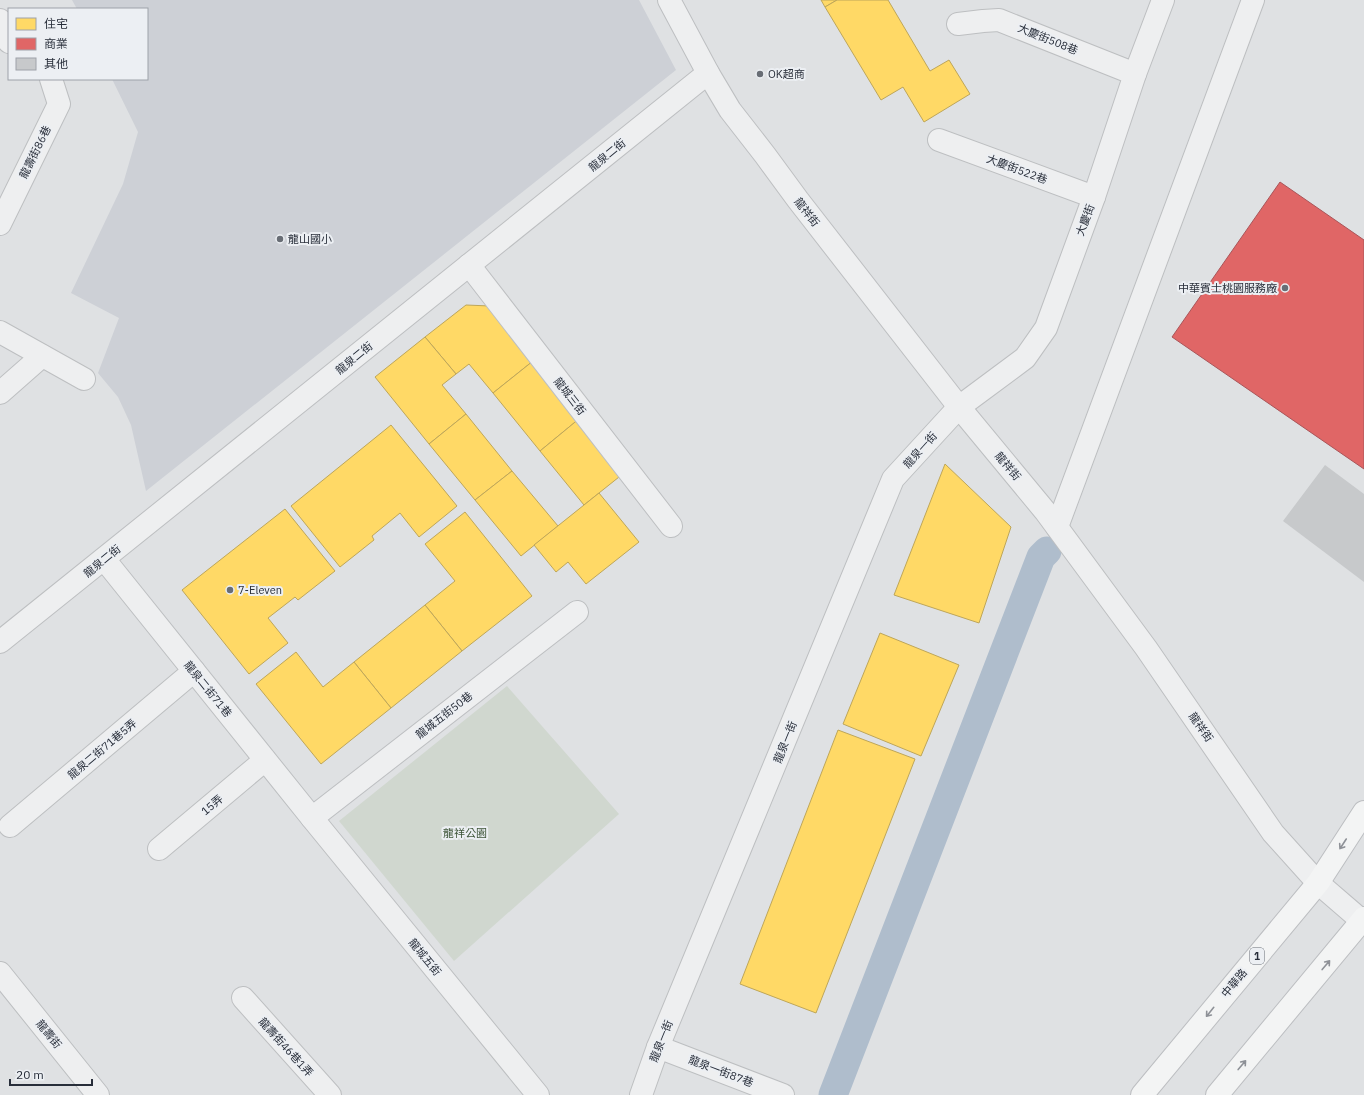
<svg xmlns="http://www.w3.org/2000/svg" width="1364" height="1095" font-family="'IBM Plex Sans','Noto Sans TC',sans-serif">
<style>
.built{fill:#cdd0d6}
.green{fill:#d0d7cf}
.homes{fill:#ffd966;stroke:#bea659}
.shops{fill:#e06666;stroke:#a95559}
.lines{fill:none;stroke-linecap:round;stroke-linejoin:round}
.canal{stroke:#afbdcc;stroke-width:29}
.building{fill:#c7c9cb}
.minor-casing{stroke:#bdbfc1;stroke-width:24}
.major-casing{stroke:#bcbec1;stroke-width:24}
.minor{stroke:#eeeff0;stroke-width:22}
.major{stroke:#f3f4f4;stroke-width:22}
.oneway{stroke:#8e9197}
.poi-dot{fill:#686d75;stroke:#eceff3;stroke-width:1.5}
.labels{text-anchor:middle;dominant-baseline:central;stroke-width:4;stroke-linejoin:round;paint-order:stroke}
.shield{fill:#eceff3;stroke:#636872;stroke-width:1}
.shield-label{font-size:10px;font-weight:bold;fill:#282e3a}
.street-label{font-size:11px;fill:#282e3a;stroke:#eceff3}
.poi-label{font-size:11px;fill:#282e3a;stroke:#eceff3;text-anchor:start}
.park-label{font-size:11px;fill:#3c5437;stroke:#eceff3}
</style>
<rect width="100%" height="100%" fill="#dfe1e3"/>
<!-- built -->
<path class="built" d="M72,0H639L676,70L146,491L131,425L118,397L98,373L119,318L71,293L123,184L138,132L112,79H147V9H77Z"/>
<!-- green -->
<path class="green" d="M507,686L619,814L454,961L339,821Z"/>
<!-- homes -->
<g class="homes">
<path d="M821,0H837L825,7Z"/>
<path d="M837,0H888L930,71L949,60L970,94L924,122L903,87L881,100L825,7Z"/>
<path d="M466,305L490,306L533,361L493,393L469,364L456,374L425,337Z"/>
<path d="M425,337L456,374L442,385L466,414L429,444L375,377Z"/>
<path d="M533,361L580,418L540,451L493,393Z"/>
<path d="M466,414L512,471L475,500L429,444Z"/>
<path d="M580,418L624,473L584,505L540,451Z"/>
<path d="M391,425L457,506L419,537L400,513L372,536L374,540L340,567L291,506Z"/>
<path d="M945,464L1011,527L979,623L894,595Z"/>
<path d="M512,471L558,526L521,556L475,500Z"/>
<path d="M599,493L639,542L586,584L568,562L556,572L534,545Z"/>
<path d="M285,509L335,571L298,600L295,597L268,618L288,643L249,674L182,590Z"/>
<path d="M465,512L532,596L462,651L425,605L455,581L425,544Z"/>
<path d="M425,605L462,651L391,708L354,662Z"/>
<path d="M880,633L959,665L921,756L843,724Z"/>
<path d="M296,652L323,687L354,662L391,708L321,764L256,684Z"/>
<path d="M838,730L915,759L816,1013L740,984Z"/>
</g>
<!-- shops -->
<path class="shops" d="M1280,182L1364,240V469L1172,337Z"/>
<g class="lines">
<!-- canal -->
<path class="canal" d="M833,1095L1041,557L1047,551"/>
</g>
<!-- building -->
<path class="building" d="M1325,465L1364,494V582L1283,521Z"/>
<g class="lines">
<!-- minor casing -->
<g class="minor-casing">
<g id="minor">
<path d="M669,0L708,73L730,110L765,155L798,200L959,407L1045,511L1146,648L1273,833L1318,883L1362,921"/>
<path d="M0,20L9,42"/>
<path d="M958,24L983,21L999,20L1135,74"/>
<path d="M939,140L1094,197"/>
<path d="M0,224L59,104L51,79"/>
<path d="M469,265L671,526"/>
<path d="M0,332L84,379"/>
<path d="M0,393L42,356"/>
<path d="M1057,527L1253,0"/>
<path d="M104,559L312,818L538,1095"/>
<path d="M0,642L708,73"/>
<path d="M312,818L577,612"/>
<path d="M10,826L194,671"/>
<path d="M159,849L265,760"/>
<path d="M0,973L98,1095"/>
<path d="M243,998L330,1095"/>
<path d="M658,1047L783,1095"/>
<path d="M641,1095L658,1047L893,479L959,407L1025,358L1046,328L1094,197L1135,74L1163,0"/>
</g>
</g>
<!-- major casing -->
<g class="major-casing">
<g id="major">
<path d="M1142,1095L1318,883L1364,812"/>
<path d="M1217,1095L1364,918"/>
</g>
</g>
<!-- minor -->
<use href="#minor" class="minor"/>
<!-- major -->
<use href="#major" class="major"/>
</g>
<!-- one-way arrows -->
<defs><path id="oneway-shaft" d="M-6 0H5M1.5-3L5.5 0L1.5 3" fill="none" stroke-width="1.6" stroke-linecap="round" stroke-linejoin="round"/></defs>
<g class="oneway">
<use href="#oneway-shaft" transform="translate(1343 844) rotate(123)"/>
<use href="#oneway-shaft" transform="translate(1326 965) rotate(-50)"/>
<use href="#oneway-shaft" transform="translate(1210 1012) rotate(129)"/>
<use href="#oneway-shaft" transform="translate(1242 1065) rotate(-50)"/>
</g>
<!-- markers -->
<g class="poi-dot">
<circle cx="760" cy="74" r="4"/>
<circle cx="280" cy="239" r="4"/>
<circle cx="1285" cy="288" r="4"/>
<circle cx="230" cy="590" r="4"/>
</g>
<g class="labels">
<!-- shield labels -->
<rect class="shield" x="1250" y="948" width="14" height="16" rx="3"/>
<g class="shield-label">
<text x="1257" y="956">1</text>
</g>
<!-- street labels -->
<g class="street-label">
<text transform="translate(1048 39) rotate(22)">大慶街508巷</text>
<text transform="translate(35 152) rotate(-64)">龍壽街86巷</text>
<text transform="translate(607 155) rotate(-39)">龍泉二街</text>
<text transform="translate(1017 169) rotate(20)">大慶街522巷</text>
<text transform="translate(807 212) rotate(52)">龍祥街</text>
<text transform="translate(1085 220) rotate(-70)">大慶街</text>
<text transform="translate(354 358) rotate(-39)">龍泉二街</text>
<text transform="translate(570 396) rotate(52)">龍城三街</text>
<text transform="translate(920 450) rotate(-48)">龍泉一街</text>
<text transform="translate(1008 466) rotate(50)">龍祥街</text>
<text transform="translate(102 561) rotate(-39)">龍泉二街</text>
<text transform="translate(208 689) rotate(51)">龍泉二街71巷</text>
<text transform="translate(444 715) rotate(-38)">龍城五街50巷</text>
<text transform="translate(1201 727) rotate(55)">龍祥街</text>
<text transform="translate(785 742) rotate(-68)">龍泉一街</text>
<text transform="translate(102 749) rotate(-40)">龍泉二街71巷5弄</text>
<text transform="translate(212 805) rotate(-40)">15弄</text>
<text transform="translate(425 957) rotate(51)">龍城五街</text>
<text transform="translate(1234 983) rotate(-50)">中華路</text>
<text transform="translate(49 1034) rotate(51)">龍壽街</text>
<text transform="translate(661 1041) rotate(-68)">龍泉一街</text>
<text transform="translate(286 1047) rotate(48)">龍壽街46巷1弄</text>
<text transform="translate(721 1071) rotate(21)">龍泉一街87巷</text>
</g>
<!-- poi labels -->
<g class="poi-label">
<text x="768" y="74">OK超商</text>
<text x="288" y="239">龍山國小</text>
<text x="1277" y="288" text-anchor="end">中華賓士桃園服務廠</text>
<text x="238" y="590">7-Eleven</text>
</g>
<!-- park labels -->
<g class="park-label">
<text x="465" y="833">龍祥公園</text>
</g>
</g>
<!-- legend -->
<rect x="8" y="8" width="140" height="72" fill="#eceff3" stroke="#9ea2a9"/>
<rect x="16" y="18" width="20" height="12" fill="#ffd966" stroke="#9ea2a9"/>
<text x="44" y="28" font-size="12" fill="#282e3a">住宅</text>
<rect x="16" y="38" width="20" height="12" fill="#e06666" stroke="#9ea2a9"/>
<text x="44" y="48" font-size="12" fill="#282e3a">商業</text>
<rect x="16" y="58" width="20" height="12" fill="#c7c9cb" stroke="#9ea2a9"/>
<text x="44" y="68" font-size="12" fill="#282e3a">其他</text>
<!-- scale -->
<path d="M10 1079v6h82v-6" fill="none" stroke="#282e3a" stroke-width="2"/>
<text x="16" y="1079" font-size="12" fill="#282e3a" stroke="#eceff3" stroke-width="3" paint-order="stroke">20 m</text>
</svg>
